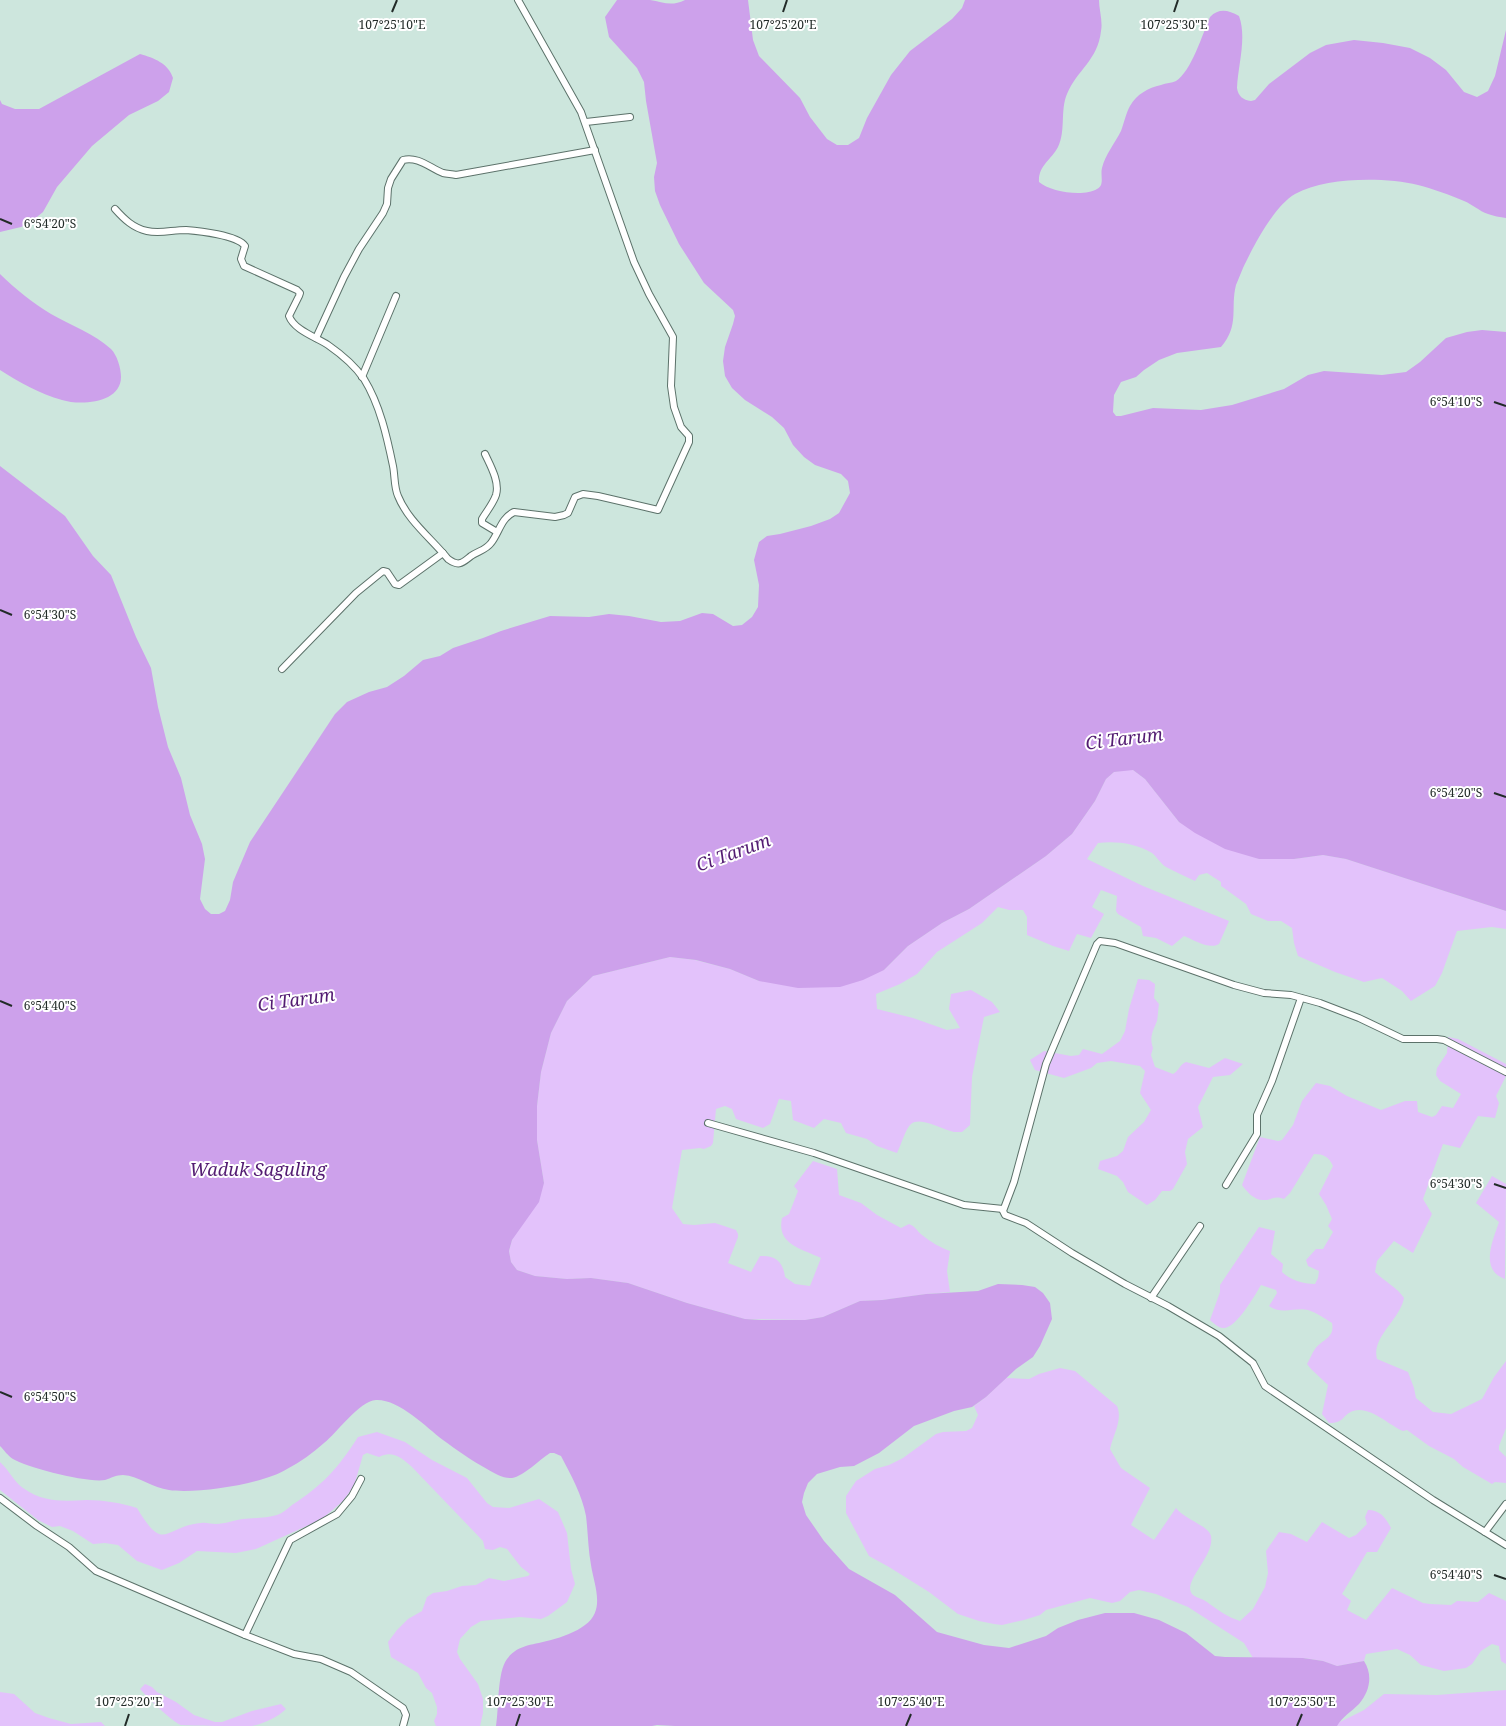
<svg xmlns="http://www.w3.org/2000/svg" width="1506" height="1726" font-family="'Noto Serif',serif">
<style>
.green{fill:#e3c2fb}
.water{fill:#cda1eb}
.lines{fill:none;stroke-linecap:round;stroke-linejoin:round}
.minor-casing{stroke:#5c726a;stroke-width:8}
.minor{stroke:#fff;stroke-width:6}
.ticks{fill:none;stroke:#222b28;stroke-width:2}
.labels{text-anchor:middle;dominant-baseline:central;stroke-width:4;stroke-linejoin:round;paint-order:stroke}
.water-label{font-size:18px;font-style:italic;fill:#531c72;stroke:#fff}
.ticks-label{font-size:12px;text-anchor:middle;fill:#222b28;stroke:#fff;stroke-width:4;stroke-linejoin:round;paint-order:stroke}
</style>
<rect width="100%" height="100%" fill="#cde6dd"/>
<!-- green -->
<g class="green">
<path d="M1125,770H1133L1145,779L1179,822L1259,859H1294L1323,855L1346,859L1506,911V929L1492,927L1457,931L1442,973L1435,986L1411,1001L1402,991L1382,978L1364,982L1335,972L1298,956L1294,943L1292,928L1281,921H1268L1251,914L1246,904L1224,888L1221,886V882L1207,873L1199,875L1195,881C1185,876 1175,872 1166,867C1160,863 1157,857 1152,853C1135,843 1116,841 1098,843L1087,859L1143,886L1229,921L1219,944C1209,950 1194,940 1184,936L1172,946L1156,938L1143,936L1141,927L1118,914L1116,911L1117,896L1101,890L1092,907L1104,914L1091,938L1077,934L1069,951L1053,946L1027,935V917L1023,910H1009L998,907L982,923L937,952L917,974L900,984L876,994L877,1009L913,1018L947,1030L960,1028L949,1009L951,994L971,990L992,1002L1000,1012L984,1017L972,1077L970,1125L962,1132C959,1132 957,1132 954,1132C943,1130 921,1116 911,1124C906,1128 901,1145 897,1153L877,1146L867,1139L846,1133L841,1123L824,1119L814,1128L793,1120L791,1101L779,1099L770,1124L763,1128L736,1119L732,1109L725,1106L716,1109L713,1143L711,1146L704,1149L700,1148L682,1150L672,1208L683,1224L694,1225L715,1223L736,1230L738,1234V1237L728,1263L751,1272L760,1256C776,1255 783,1262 785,1277L795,1284L810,1286L821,1258C803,1249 776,1245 782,1218L789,1214L798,1191L794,1186L813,1161L837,1169L839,1195L861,1203L877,1215L901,1228L909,1224C915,1226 917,1231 922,1235C931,1242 939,1247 950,1251L947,1271L950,1292L926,1294L882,1300L860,1301L823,1317L805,1320L745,1319L687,1303L628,1283L591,1278L567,1279L535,1276L517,1270L511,1262L509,1251L512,1240L544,1183L537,1140V1106L541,1072L551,1033L567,1001L593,976L670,957L695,960L730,969L759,981L884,970L908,946L942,923L969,909L1046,856L1072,834L1095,801L1106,779L1114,772Z"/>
<path d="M1138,979L1149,980L1155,984L1154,998L1159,1004C1158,1010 1158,1016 1157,1021C1153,1031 1149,1037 1153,1048L1151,1055L1155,1067L1173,1074C1179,1071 1179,1065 1186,1062L1209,1068L1225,1058L1243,1064L1230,1075L1213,1077L1198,1107L1203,1127L1188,1139L1185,1152L1187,1164L1173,1189L1170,1191H1162L1155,1200L1147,1205L1128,1192L1123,1182L1117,1176L1098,1169L1100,1161L1117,1156L1123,1151L1128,1137L1144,1122L1151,1110L1140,1093L1145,1071L1140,1066L1111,1061L1097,1063L1091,1068L1064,1078L1035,1070L1030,1060L1044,1051L1071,1056L1079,1055L1083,1049L1102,1054L1120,1041L1125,1031L1129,1009Z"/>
<path d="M1448,1037L1458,1039L1506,1064V1076L1496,1096L1499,1103L1495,1118L1478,1116L1460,1148L1443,1144L1423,1199L1432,1214L1413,1253L1394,1241L1377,1261L1375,1272C1384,1281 1398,1288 1404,1298C1400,1320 1371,1337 1377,1359L1408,1372L1414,1388L1416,1398L1433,1412L1451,1414L1482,1399L1494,1377L1506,1361V1428L1499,1446V1450L1506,1457V1483L1495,1482L1492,1484L1463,1467L1454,1459L1429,1446L1407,1430L1403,1431C1389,1425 1369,1405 1353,1411C1342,1415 1345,1423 1329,1423L1322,1414L1328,1385L1311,1369L1307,1364C1310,1359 1312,1353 1315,1349C1323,1339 1335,1338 1332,1323C1324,1318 1317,1313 1308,1310C1296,1307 1281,1315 1269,1306L1277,1293L1276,1290L1261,1285C1255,1295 1236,1329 1223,1328C1219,1328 1213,1323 1210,1320L1220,1292V1285L1259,1227L1275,1231L1271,1254L1283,1264L1282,1272C1290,1280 1303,1284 1315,1284L1318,1278L1319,1271L1308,1266L1306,1260L1316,1249H1323L1333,1232L1328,1226L1332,1219L1326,1205L1319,1194L1333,1166C1329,1157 1324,1154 1314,1154L1290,1193L1284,1199C1272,1195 1272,1201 1263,1200C1254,1200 1247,1192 1242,1185L1260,1137L1278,1141L1282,1140L1293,1125L1302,1101L1316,1083L1330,1086L1347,1096L1381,1110L1405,1101H1417L1418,1112L1432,1117L1436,1115L1442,1106L1453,1108L1461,1094L1440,1081L1436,1075L1437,1068L1447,1053Z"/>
<path d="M1492,1176L1506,1184L1505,1279C1479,1270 1493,1240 1499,1222L1476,1203Z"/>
<path d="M1060,1368L1075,1371L1117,1406C1123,1420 1113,1435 1110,1449L1121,1468L1150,1488L1131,1525L1154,1540L1176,1508C1184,1519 1209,1526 1211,1536C1215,1557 1180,1583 1193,1595C1197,1598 1203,1599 1207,1602C1218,1610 1227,1617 1240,1621L1253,1609L1265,1587L1268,1573L1266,1551L1279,1532L1291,1534L1307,1542L1322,1522L1349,1538L1356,1535L1367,1524L1365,1517L1368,1510C1380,1510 1386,1518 1391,1528L1377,1552H1367L1342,1594L1351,1601L1347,1610L1366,1620L1392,1588L1423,1603L1430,1604L1451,1605L1457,1601L1478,1602L1489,1593L1506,1601V1664L1501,1661L1499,1646L1492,1644L1481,1651L1472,1664L1466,1668L1444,1671L1421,1665L1410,1655L1397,1649L1366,1654L1364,1661L1337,1666L1323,1661L1304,1658H1253L1244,1643L1188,1607L1156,1594L1139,1590L1130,1592L1120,1601L1112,1603L1090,1598L1046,1610L1040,1615L1024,1620L1002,1625L994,1624L979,1621L958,1614L929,1592L889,1567L869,1556L846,1513V1496L856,1481L875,1469L889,1465L903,1458L936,1434L943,1432L966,1431L972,1428L978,1415L974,1406L986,1397L1006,1378L1029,1379L1039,1374Z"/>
<path d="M377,1432L405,1442L432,1460L467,1478L487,1503L493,1507L509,1508L539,1499L558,1512L567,1533L571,1569L575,1584L567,1602L548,1616L541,1619L520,1617L481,1621L471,1627L460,1639L457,1652L460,1659L478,1684L483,1699V1713L480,1726H436L434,1721L437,1714V1707L432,1693L426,1688L418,1673L391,1657L388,1642L397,1630L408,1619L422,1611L427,1597L433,1593L447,1591L462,1586L476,1585L489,1578L504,1581L528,1576L530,1574L521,1567L507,1549L500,1547L493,1550L485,1549L483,1541L412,1467C402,1458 392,1450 379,1457L367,1453L363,1455L354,1486L343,1501L322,1519L256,1549L236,1553L197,1551L179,1563L162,1570L137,1561L118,1545L105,1543L93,1544L73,1531L60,1526L52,1527L38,1520L0,1490V1462C9,1470 14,1482 23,1488C44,1503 64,1501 87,1500C103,1500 122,1503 137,1508C165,1555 164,1526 201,1523C206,1522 211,1524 216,1524C225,1524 234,1520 243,1519C253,1518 267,1518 277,1515C283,1513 287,1509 292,1505C322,1486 339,1467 358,1437Z"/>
<path d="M145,1684L152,1687L157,1692L176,1702L194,1715L215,1722H222L252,1711L281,1704L286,1709C278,1717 263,1724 252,1726C244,1726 186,1726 181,1725C170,1720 149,1699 140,1689Z"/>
<path d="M1506,1690V1726H1337L1338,1723L1364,1710L1384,1694L1437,1695Z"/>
<path d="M0,1692L14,1694L35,1713L49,1718L71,1724L101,1722L105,1726H0Z"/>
</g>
<!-- water -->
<g class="water">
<path d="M617,0C627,0 640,0 650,0C663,2 671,7 685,0H748L753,40L759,56L800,98L810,117L827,139L837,145H848L859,138L867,118L891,75L910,51L952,19L962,8L965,0H1099C1099,10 1103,21 1101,31C1098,60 1077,70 1067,94C1060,110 1066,131 1058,147C1051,160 1038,166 1039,182C1050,192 1084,197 1097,189C1105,185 1100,175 1102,168C1105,155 1115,143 1121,131C1124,123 1126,113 1130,106C1137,94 1148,88 1161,85C1166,83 1172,83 1176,81C1191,72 1203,33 1210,17C1219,8 1228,10 1239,16C1247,38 1238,65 1237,88C1238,96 1243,100 1251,101L1255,100L1269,84L1310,53L1326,45L1354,40L1383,43L1410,48L1430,58L1446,70L1464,92L1477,97L1488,91L1495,76L1506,30V218C1500,217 1493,216 1488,214C1479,211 1472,204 1464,201C1450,195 1433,189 1418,185C1384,177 1326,177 1295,194C1274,206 1253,247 1243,268C1241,273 1238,280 1236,285C1230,308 1240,325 1221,347L1177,353L1159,360L1144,370L1136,377L1121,382L1114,395L1113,412L1116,416H1121L1153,408L1201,410L1232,405L1284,389L1308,375L1324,371L1382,375L1406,372L1420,362L1446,338L1467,332L1482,330L1506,332V911L1346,859L1323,855L1294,859H1259L1225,849L1195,833L1179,822L1145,779L1133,770L1114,772L1106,779L1095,801L1072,834L1046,856L969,909L942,923L908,946L884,970L863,980L840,987L798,988L759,981L730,969L696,960L670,957L593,976L567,1001L551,1033L541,1072L537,1106V1140L544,1183L539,1202L512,1240L509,1251L511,1262L517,1270L535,1276L567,1279L591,1278L628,1283L687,1303L745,1319L761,1320H805L823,1317L860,1301L882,1300L926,1294L978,1291L998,1284L1022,1285L1035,1287L1043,1293L1050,1303L1052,1319L1040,1346L1033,1357L1016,1369L986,1397L972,1407L954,1411L914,1426L879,1453L854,1466L840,1467L817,1474L808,1483L804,1493L802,1502L806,1515L824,1541L849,1569L895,1595L937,1632L984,1645L1009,1648L1046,1636L1058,1628L1078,1620L1105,1613H1134L1159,1620L1186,1633L1215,1656L1225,1657L1303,1658L1323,1661L1337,1666L1364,1661C1373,1675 1370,1691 1359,1704C1352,1711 1342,1717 1337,1726H675L657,1725L652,1726H496C499,1709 497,1672 507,1659C518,1644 534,1645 551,1640C562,1637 576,1632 585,1625C606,1610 594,1585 591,1565C588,1549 588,1532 586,1516C582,1495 571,1475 561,1456L554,1453H550C539,1460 524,1476 512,1478C504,1479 494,1473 487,1469C472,1461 457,1450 443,1440C426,1427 399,1399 376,1400C359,1401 337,1433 324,1443C313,1453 300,1462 287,1469C263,1484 197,1494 169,1490C153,1488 139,1476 123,1475C116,1475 111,1478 105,1480C87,1483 28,1468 13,1459C8,1456 4,1450 0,1446V466L65,516L93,556L111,575L136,637L151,668L158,707L168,747L181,778L190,815L202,844L205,859L200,899L205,909L211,914H219L225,911L230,900L233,882L250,842L335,714L347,702L369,692L387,687L404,676L423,660L440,656L453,648L483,638L501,631L550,616L589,617L609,614L629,616L661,622L680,621L702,613L713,614L733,626L742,625L752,617L758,607L759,585L754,560L759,542L767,536L780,534L811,526L830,519L839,513L850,493L848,481L841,474L815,465L804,457L793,445L784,428L772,417L745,400L732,388L725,376L723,361L725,347L733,324L735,316L733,310L704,283L679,244L660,205L655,191L654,177L657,163L646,101L644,82L637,68L609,37L605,17Z"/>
<path d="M140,54C154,58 168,63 173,78L169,92L158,101L129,115L92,146L57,187L43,212L32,221L21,227L0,232V100L2,104L15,109H39Z"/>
<path d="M0,274C15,289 33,303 51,314C70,325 95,334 111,349C117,355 121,368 121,377C121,403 81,406 62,400C40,394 19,382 0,370Z"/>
</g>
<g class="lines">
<!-- minor casing -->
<g class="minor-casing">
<g id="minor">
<path d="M586,122L630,117"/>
<path d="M115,209C124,219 133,228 147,231C160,234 172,230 186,230C199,231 237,235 245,246L241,259L244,266L297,290L300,293L299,296L289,316C294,330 316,337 328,345C341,354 355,366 364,379C380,405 387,437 393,466C395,476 394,487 398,496C408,521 432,539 448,559C459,567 462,563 471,556C478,551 486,550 491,543C499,533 501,518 514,512L555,517L564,515L568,513L575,497L583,494L598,496L658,510L689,442V436L681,427L674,407L671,386L673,337L649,294L634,262L581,112L518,0"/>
<path d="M316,338L344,277L359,249L383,213L387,204L388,188L391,179L403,160C418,156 430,168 443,173C447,174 452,174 456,175L595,150"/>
<path d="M362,377L396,296"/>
<path d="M485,454C490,465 500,482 496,495C493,504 486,512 482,519V523L497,532"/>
<path d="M282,669L356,593L383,571L387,572L395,584L399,585L443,553"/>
<path d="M708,1123L814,1153L964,1205L1003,1209"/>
<path d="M1226,1185L1257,1134V1115L1272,1081L1301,998"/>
<path d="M1151,1298L1200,1226"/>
<path d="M0,1498L37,1526L69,1547L96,1571L245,1635L294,1654L321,1659L351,1672L403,1708L406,1715L403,1726"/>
<path d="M1506,1504L1485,1532L1506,1545"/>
<path d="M1485,1532L1433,1500L1265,1386L1253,1363L1219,1336L1168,1306L1125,1284L1072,1253L1026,1223L1005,1215L1003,1211L1014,1182L1046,1064L1097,944L1100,941L1115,943L1234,985L1264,993L1291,995L1320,1003L1359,1018L1403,1039H1437L1444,1040L1506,1072"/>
<path d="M245,1635L290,1540L337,1514L352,1496L361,1479"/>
</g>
</g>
<!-- minor -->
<use href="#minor" class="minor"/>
</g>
<!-- ticks -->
<path class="ticks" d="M392,12L397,0M783,12L787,0M1174,12L1178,0M0,219L12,224M1494,402L1506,406M0,610L12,615M1494,793L1506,797M0,1001L12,1006M1494,1184L1506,1188M0,1392L12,1397M1494,1575L1506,1579M125,1726L129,1714M516,1726L520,1714M906,1726L911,1714M1297,1726L1302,1714"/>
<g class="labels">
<!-- water labels -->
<g class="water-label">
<text transform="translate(1124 738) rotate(-7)">Ci Tarum</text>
<text transform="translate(733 852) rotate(-20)">Ci Tarum</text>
<text transform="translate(296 999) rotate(-8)">Ci Tarum</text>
<text x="258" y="1169">Waduk Saguling</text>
</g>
</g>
<g class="ticks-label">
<text x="392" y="29">107°25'10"E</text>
<text x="783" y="29">107°25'20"E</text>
<text x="1174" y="29">107°25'30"E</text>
<text x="50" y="228">6°54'20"S</text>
<text x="1456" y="406">6°54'10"S</text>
<text x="50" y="619">6°54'30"S</text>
<text x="1456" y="797">6°54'20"S</text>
<text x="50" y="1010">6°54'40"S</text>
<text x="1456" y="1188">6°54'30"S</text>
<text x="50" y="1401">6°54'50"S</text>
<text x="1456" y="1579">6°54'40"S</text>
<text x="129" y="1706">107°25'20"E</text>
<text x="520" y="1706">107°25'30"E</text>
<text x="911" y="1706">107°25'40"E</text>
<text x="1302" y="1706">107°25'50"E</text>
</g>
</svg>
